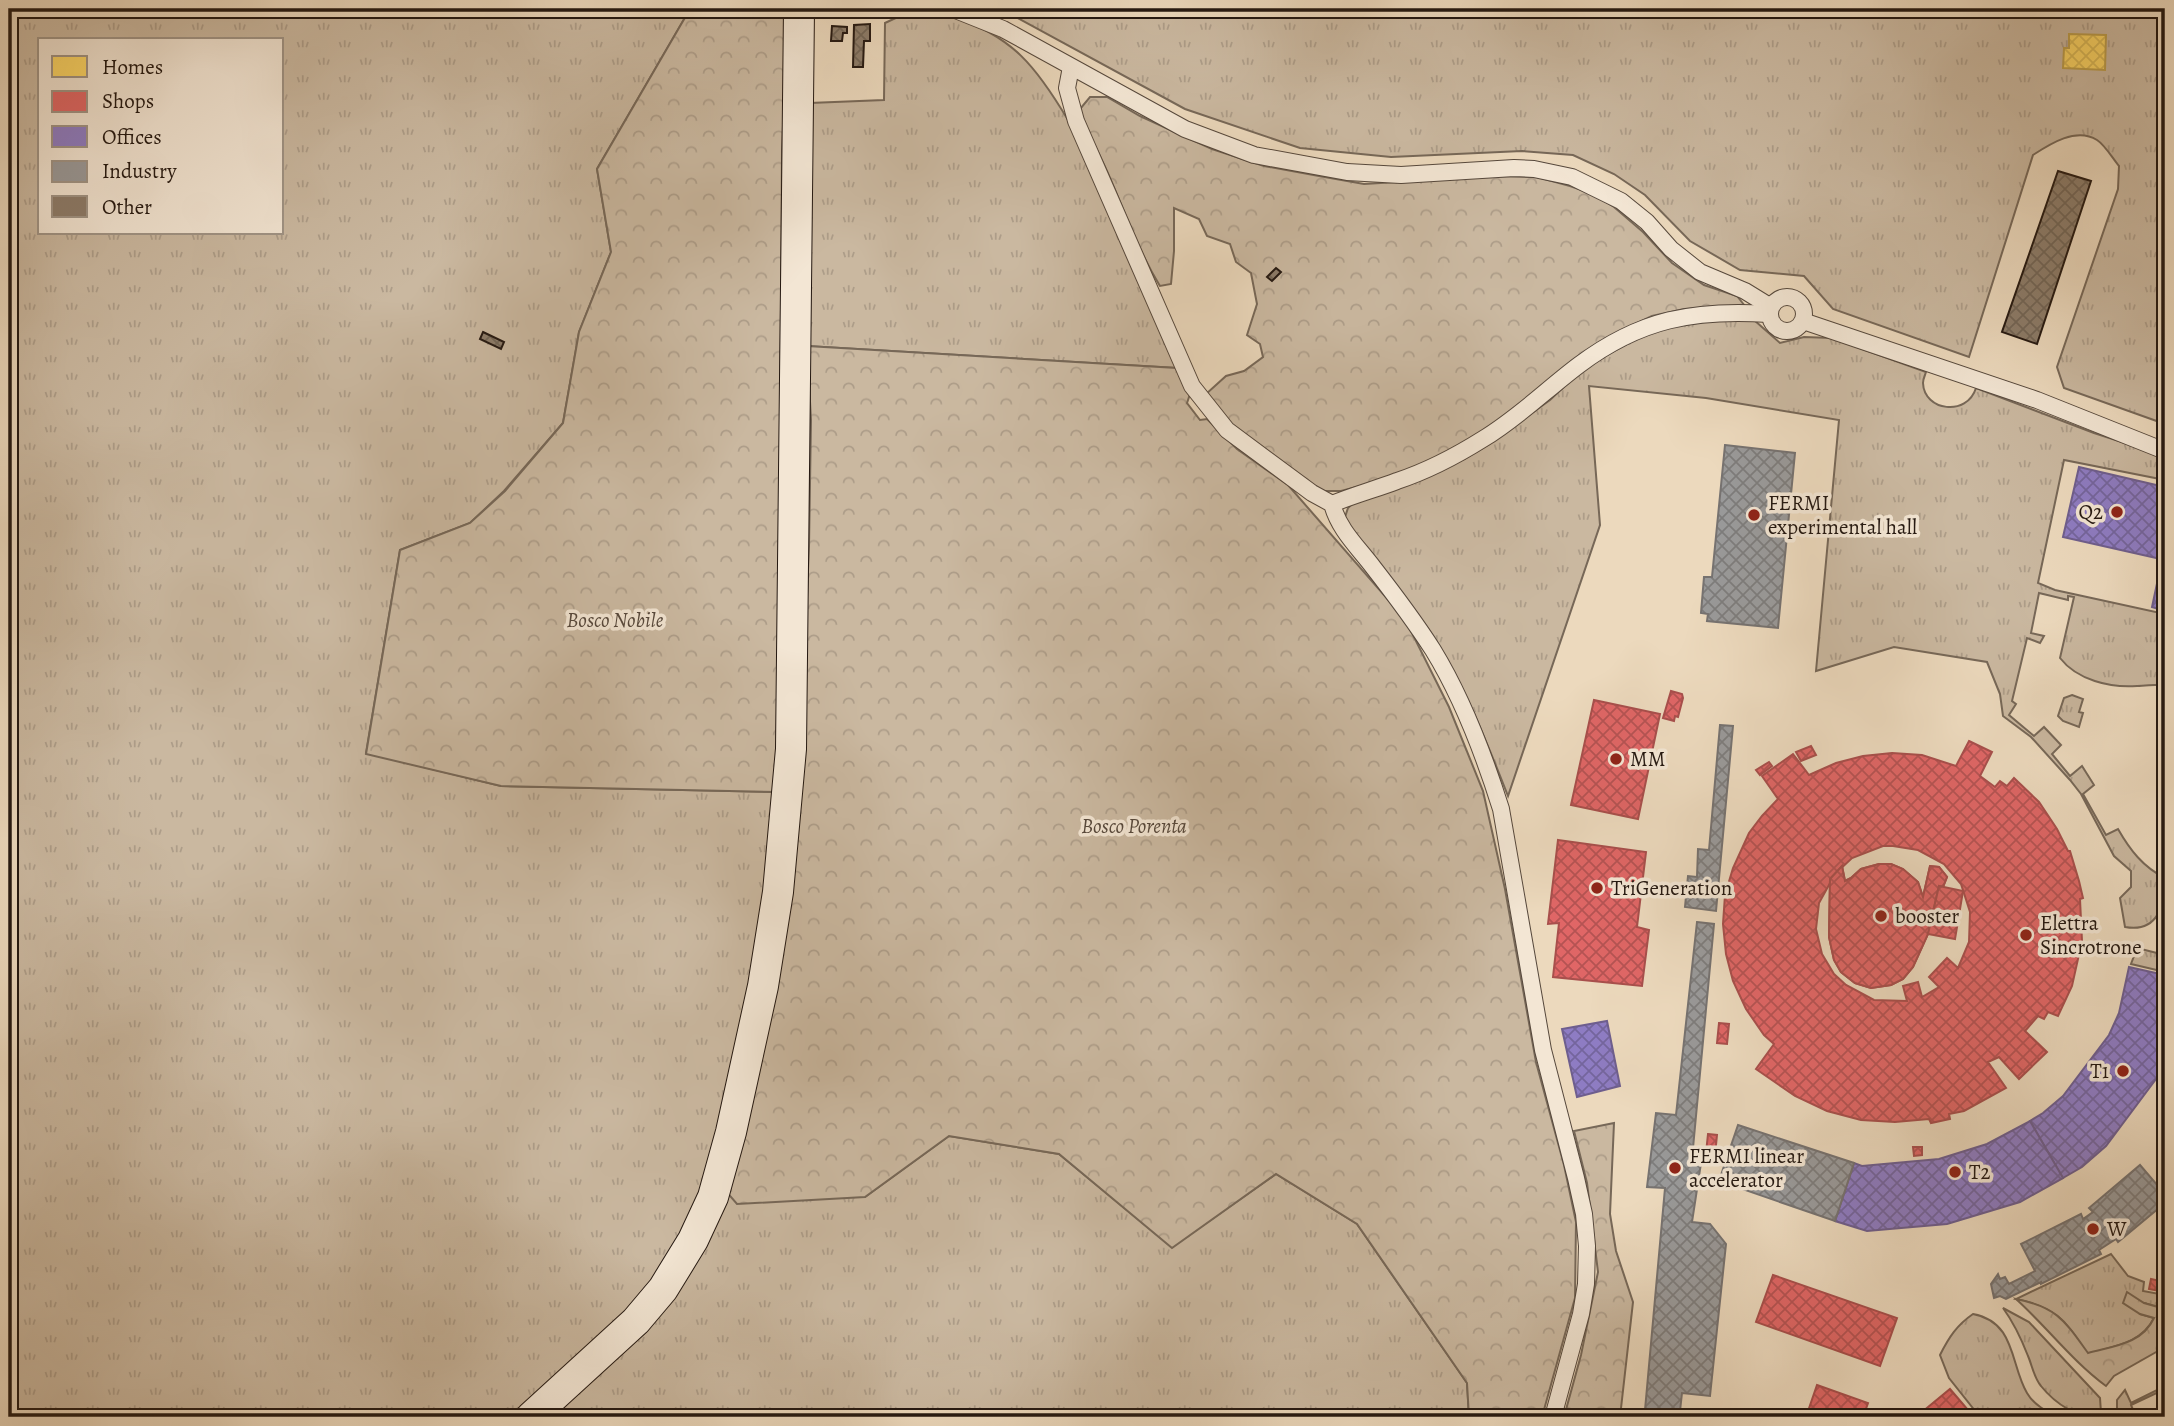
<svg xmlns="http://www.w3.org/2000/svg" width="2174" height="1426" font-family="Alegreya,serif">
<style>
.grass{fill:url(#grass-tufts);stroke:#776858;stroke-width:2;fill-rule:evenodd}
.forest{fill:url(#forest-crowns);stroke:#776858;stroke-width:2}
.homes{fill:url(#homes-cross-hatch);stroke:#bd9f4c;stroke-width:2}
.shops{fill:url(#shops-cross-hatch);stroke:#a84f4c;stroke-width:2;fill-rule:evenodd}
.offices{fill:url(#offices-cross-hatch);stroke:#6e5e8e;stroke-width:2}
.industry{fill:url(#industry-cross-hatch);stroke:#767270;stroke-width:2}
.building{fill:url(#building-cross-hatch);stroke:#241811;stroke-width:2}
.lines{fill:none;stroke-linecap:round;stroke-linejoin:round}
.pedestrian-casing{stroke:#56483c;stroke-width:18}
.secondary-casing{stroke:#241811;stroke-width:32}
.pedestrian{stroke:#f3e6d4;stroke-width:16}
.secondary{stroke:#f3e6d4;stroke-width:30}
.poi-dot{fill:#8f2418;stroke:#f3e6d4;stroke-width:2.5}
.labels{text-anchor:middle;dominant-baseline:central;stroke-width:7;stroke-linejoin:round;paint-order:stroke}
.poi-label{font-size:21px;fill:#241811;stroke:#f3e6d4;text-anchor:start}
.park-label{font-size:21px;font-style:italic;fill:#56483c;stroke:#f3e6d4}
</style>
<defs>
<pattern id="grass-tufts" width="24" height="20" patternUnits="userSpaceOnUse" patternTransform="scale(1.75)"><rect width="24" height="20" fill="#cab8a0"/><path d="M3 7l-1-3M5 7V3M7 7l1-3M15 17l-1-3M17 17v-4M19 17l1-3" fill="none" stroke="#ad9d89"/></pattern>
<pattern id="forest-crowns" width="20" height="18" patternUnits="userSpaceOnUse" patternTransform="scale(1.75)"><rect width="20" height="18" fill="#cab8a0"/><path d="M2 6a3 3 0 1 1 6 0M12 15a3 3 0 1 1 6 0" fill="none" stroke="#ad9d89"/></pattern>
<pattern id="homes-cross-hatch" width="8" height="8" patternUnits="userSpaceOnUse" patternTransform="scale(1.75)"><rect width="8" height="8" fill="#ffd966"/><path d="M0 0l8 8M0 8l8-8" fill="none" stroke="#daba57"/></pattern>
<pattern id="shops-cross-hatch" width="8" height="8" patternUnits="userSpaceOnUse" patternTransform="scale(1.75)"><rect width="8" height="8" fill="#e06666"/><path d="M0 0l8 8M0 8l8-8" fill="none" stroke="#b55353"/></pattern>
<pattern id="offices-cross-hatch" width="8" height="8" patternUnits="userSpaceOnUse" patternTransform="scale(1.75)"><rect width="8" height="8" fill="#8e7cc3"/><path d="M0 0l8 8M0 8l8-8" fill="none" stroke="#74659d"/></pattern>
<pattern id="industry-cross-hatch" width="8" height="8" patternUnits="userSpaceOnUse" patternTransform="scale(1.75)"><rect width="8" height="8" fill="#999"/><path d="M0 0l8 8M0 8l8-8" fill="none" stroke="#7d7c7b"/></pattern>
<pattern id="building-cross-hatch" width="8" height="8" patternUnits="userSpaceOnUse" patternTransform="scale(1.75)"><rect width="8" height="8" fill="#8c7c6a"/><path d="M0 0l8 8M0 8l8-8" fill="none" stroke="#726556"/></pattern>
</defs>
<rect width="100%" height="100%" fill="#ecd9bd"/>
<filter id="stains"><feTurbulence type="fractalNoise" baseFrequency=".00286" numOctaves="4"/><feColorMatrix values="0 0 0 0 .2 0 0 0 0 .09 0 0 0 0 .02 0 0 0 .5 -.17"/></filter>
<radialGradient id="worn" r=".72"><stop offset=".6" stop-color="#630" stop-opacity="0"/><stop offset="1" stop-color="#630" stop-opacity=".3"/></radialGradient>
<!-- grass -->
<g class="grass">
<path d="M9,9H690L597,169L611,252L579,332L563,423L504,491L470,523L400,550L366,753L501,786L778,792L768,886L735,1063L697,1207L652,1284L581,1358L514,1417H9ZM40,40H282V233H40Z"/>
<path d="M915,9C928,9 940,13 953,17C1013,36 1037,68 1068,120L1177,368L807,346L810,103L884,100L885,23Z"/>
<path d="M1001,9H2165V424L2064,388L2057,367L2118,189L2119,166C2113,159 2105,145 2097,140C2076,127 2050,144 2033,155L1969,357L1833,309L1804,276L1740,270L1690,241L1645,195L1614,174L1573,155L1522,151L1391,157L1300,148L1185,109Z"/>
<path d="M1733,318L1754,320L1780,343L1804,337L1832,338L1926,372C1925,375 1923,379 1923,383C1924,411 1967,417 1976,388L2094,433L2165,456V480L2064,460L2038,583L2055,590L2165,614V685C2156,684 2147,686 2137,686C2110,688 2077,680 2060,658L2074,597L2068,596V600L2039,593L2031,633L2044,636L2040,643L2027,638L2012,701L2016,704L2009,715L2034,736L2044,727L2061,745L2052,754L2070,776L2082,766L2094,785L2083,794L2106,835L2118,829C2130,850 2143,867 2165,878C2165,905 2158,933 2125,927L2120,898L2131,887V871L2114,856L2081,794L2070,780L2031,737L2003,716L2000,694L1987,662L1894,647L1816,671L1839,420L1706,398L1589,386L1600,525L1508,796C1486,740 1464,684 1431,633C1404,593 1366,561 1345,517L1348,508L1354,502L1464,459L1488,445L1550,400L1585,367L1654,329Z"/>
<path d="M2072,695L2083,699L2079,712L2083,713L2079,727L2063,721L2058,716L2064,698Z"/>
<path d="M2137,948L2165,955V972L2131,964Z"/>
<path d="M949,1136L1059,1154L1172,1247L1276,1174L1357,1224L1467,1383L1469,1417H549L724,1189L865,1197Z"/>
<path d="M2111,1254L2128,1276L2144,1282L2143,1291L2165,1295V1309L2144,1303L2140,1314L2154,1318C2141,1344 2114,1346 2087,1354C2067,1321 2055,1307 2016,1299Z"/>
<path d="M2003,1308L2029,1322L2100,1398L2101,1413C2080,1423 2053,1401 2041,1386C2034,1378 2032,1365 2028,1356C2021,1338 2014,1323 2003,1308Z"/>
<path d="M1973,1314C2016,1322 2010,1364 2027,1393C2034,1405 2046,1411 2058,1417H1980L1949,1378L1940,1355C1949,1337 1957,1325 1973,1314Z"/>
<path d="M2165,1386V1389L2131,1405L2136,1417H2124L2117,1408V1400L2125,1390L2131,1403Z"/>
</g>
<!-- forest -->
<g class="forest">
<path d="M690,9H788L782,150L778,792L501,786L366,754L400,550L470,523L505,491L563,423L579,332L611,252L597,169Z"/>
<path d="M1090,97H1107L1140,116L1212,149L1264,166L1319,176L1364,184L1498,176L1537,177L1570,186L1593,194L1614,207L1643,232L1672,263L1704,285L1737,296L1745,306L1684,309L1652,316L1618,332L1467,443L1425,464L1372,483L1341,491H1324L1310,486L1234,428L1206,394L1226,376L1244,371L1263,357L1260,344L1247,335L1257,304L1251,273L1236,262L1230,244L1207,236L1199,219L1174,208V251L1171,284L1160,286C1139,252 1126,215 1110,178C1100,154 1087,133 1080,109Z"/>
<path d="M807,346L1177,368L1190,394L1187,403L1200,420L1207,419L1237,449L1288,485L1405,619L1449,707L1483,791L1505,889L1536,1062L1564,1165L1576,1222L1575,1298L1542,1417H1469L1467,1383L1357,1224L1276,1174L1172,1248L1059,1154L949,1136L865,1197L737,1204L724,1189L804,671L809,546L811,420Z"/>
<path d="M1614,1123L1610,1214L1616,1251L1633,1302L1620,1417H1564L1581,1355L1598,1272L1587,1183L1574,1131Z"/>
<path d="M2127,1292L2144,1303L2165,1309V1347L2114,1376L2106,1386C2072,1361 2047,1327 2016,1299C2057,1307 2065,1321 2088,1353C2114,1346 2142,1344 2154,1318L2140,1314L2123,1303Z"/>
</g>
<!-- homes -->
<path class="homes" d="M2069,34L2106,35L2105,70L2063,68L2064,48H2069Z"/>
<!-- shops -->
<g class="shops">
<path d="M1671,691L1682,694L1683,698L1678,717L1675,716L1674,721L1663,718Z"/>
<path d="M1594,700L1660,714L1638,819L1571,805Z"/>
<path d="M1969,741L1992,752L1980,776L1995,787L2000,781L2007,786L2014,778L2039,802L2057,829L2068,851H2070L2079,881L2083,898L2080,899L2082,941L2072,986L2058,1016L2048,1012L2044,1019L2038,1016L2025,1031L2047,1052L2019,1079L1999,1057L1988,1062L2006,1088L1964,1111L1949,1114L1950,1119L1931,1123L1929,1119L1895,1122L1861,1120L1827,1111L1795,1096L1756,1069L1774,1044L1764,1035L1746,1009L1733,981L1726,954L1723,924L1725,895L1733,868L1749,833L1762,816L1778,799L1762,776L1793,754L1809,775L1836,763L1863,756L1892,753L1922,755L1956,766ZM1883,846H1893L1918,850L1944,864L1961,884L1970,912L1969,942L1958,968L1947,958L1929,977L1939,987L1922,997L1918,982L1903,986L1907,1001L1874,1000L1846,985L1834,974L1822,954L1816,929L1819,903L1835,874L1852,858Z"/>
<path d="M1811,746L1816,755L1801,761L1796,752Z"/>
<path d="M1769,762L1772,766L1760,775L1756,770Z"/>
<path d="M1558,840L1646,852L1637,927L1649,930L1642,986L1553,977L1559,923L1548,924Z"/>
<path d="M1879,864H1891L1903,869L1918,882L1923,897L1930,866L1939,867L1947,877L1943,887L1939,886L1928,934L1913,967L1903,979L1891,985L1871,988L1855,983L1841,972L1834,960L1829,937L1830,879L1842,866L1845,881L1851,878L1861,869ZM1885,880L1896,882L1906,895L1893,957L1879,968L1859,963L1851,942L1861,899Z"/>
<path d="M1879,864H1891L1903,869L1918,882L1923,897L1930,866L1939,867L1947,877L1943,887L1939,886L1928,934L1913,967L1903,979L1891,985L1871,988L1855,983L1841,972L1834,960L1829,937L1830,879L1842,866L1845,881L1851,878L1861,869Z"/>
<path d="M1939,886L1963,891L1955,939L1928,934Z"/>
<path d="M1719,1023L1729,1024L1727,1044L1717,1043Z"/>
<path d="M1708,1134L1717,1135L1715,1155L1706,1153Z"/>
<path d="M1913,1147H1922V1155L1914,1156Z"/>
<path d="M1773,1275L1897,1318L1880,1366L1756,1322Z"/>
<path d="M2151,1279L2165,1282V1292L2149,1289Z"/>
<path d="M1817,1385L1868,1403L1863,1417H1806Z"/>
<path d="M1950,1389L1974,1417H1916Z"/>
</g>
<!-- offices -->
<g class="offices">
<path d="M2079,467L2165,487V560L2063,537Z"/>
<path d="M2159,574L2165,576V611L2152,607Z"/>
<path d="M2129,967L2165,975V1067L2106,1146L2082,1167L2063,1178L2030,1121L2043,1113L2063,1096L2109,1035L2119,1013Z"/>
<path d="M1607,1021L1620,1086L1577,1097L1562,1029Z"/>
<path d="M2030,1121L2063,1178L2020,1202L1947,1224L1867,1231L1835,1221L1854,1163L1862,1166L1939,1159L1987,1144Z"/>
</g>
<!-- industry -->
<g class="industry">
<path d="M1725,445L1795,453L1778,628L1707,621L1708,614L1701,613L1704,577H1712Z"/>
<path d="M1720,725L1733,726L1716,911L1685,907L1688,876L1697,877L1698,849L1709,850Z"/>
<path d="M1697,922L1714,924L1693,1148L1703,1150L1692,1222L1710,1224L1726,1244L1710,1396L1682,1393L1680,1411L1645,1410L1665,1188L1647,1187L1656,1113L1676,1115Z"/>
<path d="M1738,1125L1854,1163L1835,1221L1719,1181Z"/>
<path d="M2140,1165L2165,1194V1203L2118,1242L2116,1239L2099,1250L2101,1254L2041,1284V1282L2006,1299L2000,1296L1994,1298L1991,1284L1998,1274L2000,1279L2005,1277L2009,1284L2035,1271L2021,1244L2081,1214L2083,1219L2093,1212L2089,1208Z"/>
</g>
<!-- building -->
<g class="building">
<path d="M870,24V41H864L863,67H853L854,25Z"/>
<path d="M832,26L847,27V33H843L842,41H831Z"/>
<path d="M2058,171L2091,181L2037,344L2002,332Z"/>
<path d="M1276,268L1281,272L1272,281L1267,277Z"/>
<path d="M483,332L504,342L501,349L480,339Z"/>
</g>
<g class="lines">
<!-- pedestrian casing -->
<g class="pedestrian-casing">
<g id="pedestrian">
<path d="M953,9L1003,29L1185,129L1254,155L1347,172L1401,175L1514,168L1534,169L1572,177L1621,201L1647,222L1671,249L1700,272L1745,291L1771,307"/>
<path d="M1071,67L1067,88L1076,121L1192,386L1227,430L1312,493L1332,504C1339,530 1358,547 1373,567C1394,594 1415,622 1433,650C1463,699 1484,755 1501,809L1543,1050L1576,1178L1584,1214L1587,1246L1586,1284L1581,1314L1553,1417"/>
<circle cx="1787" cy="314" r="17"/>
<path d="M1803,321L2037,400L2165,451"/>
<path d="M1332,504C1354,495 1376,489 1397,481C1427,471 1456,456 1483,439C1518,418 1547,389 1579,365C1640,319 1695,309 1769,314"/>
</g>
</g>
<!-- secondary casing -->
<g class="secondary-casing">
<path id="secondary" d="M531,1417L636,1321L663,1289L693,1240L713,1197L731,1132L763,986L778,892L791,749L799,9"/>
</g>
<!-- pedestrian -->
<use href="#pedestrian" class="pedestrian"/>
<!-- secondary -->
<use href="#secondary" class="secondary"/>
</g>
<!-- markers -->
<g class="poi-dot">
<circle cx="2117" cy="512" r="7"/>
<circle cx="1754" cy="515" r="7"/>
<circle cx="1616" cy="759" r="7"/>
<circle cx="1597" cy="888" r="7"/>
<circle cx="1881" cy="916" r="7"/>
<circle cx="2026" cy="935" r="7"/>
<circle cx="2123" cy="1071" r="7"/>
<circle cx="1675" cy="1168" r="7"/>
<circle cx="1955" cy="1172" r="7"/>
<circle cx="2093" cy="1229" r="7"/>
</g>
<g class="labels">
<!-- poi labels -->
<g class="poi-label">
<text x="1768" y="503">FERMI<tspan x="1768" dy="24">experimental hall</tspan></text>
<text x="2103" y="512" text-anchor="end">Q2</text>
<text x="1630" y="759">MM</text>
<text x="1611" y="888">TriGeneration</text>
<text x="1895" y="916">booster</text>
<text x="2040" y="923">Elettra<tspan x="2040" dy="24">Sincrotrone</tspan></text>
<text x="2109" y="1071" text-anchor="end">T1</text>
<text x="1689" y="1156">FERMI linear<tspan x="1689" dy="24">accelerator</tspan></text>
<text x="1969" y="1172">T2</text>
<text x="2107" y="1229">W</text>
</g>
<!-- park labels -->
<g class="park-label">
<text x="615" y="620">Bosco Nobile</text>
<text x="1134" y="826">Bosco Porenta</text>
</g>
</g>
<!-- margin -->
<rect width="2174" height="1426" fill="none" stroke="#ecd9bd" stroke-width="35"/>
<rect x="10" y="10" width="2153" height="1405" fill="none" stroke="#241811" stroke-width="3.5"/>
<rect x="18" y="18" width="2139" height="1391" fill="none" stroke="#241811" stroke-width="2"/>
<!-- legend -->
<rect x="38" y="38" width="245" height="196" fill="#f3e6d4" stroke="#a09486" stroke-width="2"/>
<rect x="52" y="56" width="35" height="21" fill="#ffd966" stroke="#a09486" stroke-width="2"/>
<text x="102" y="74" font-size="21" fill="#241811">Homes</text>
<rect x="52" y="91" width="35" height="21" fill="#e06666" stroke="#a09486" stroke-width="2"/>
<text x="102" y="108" font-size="21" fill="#241811">Shops</text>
<rect x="52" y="126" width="35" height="21" fill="#8e7cc3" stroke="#a09486" stroke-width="2"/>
<text x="102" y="144" font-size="21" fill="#241811">Offices</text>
<rect x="52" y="161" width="35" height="21" fill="#999999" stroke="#a09486" stroke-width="2"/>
<text x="102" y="178" font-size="21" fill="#241811">Industry</text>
<rect x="52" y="196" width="35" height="21" fill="#8c7c6a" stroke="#a09486" stroke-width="2"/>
<text x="102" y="214" font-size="21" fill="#241811">Other</text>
<rect width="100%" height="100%" filter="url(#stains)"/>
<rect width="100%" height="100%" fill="url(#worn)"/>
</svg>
